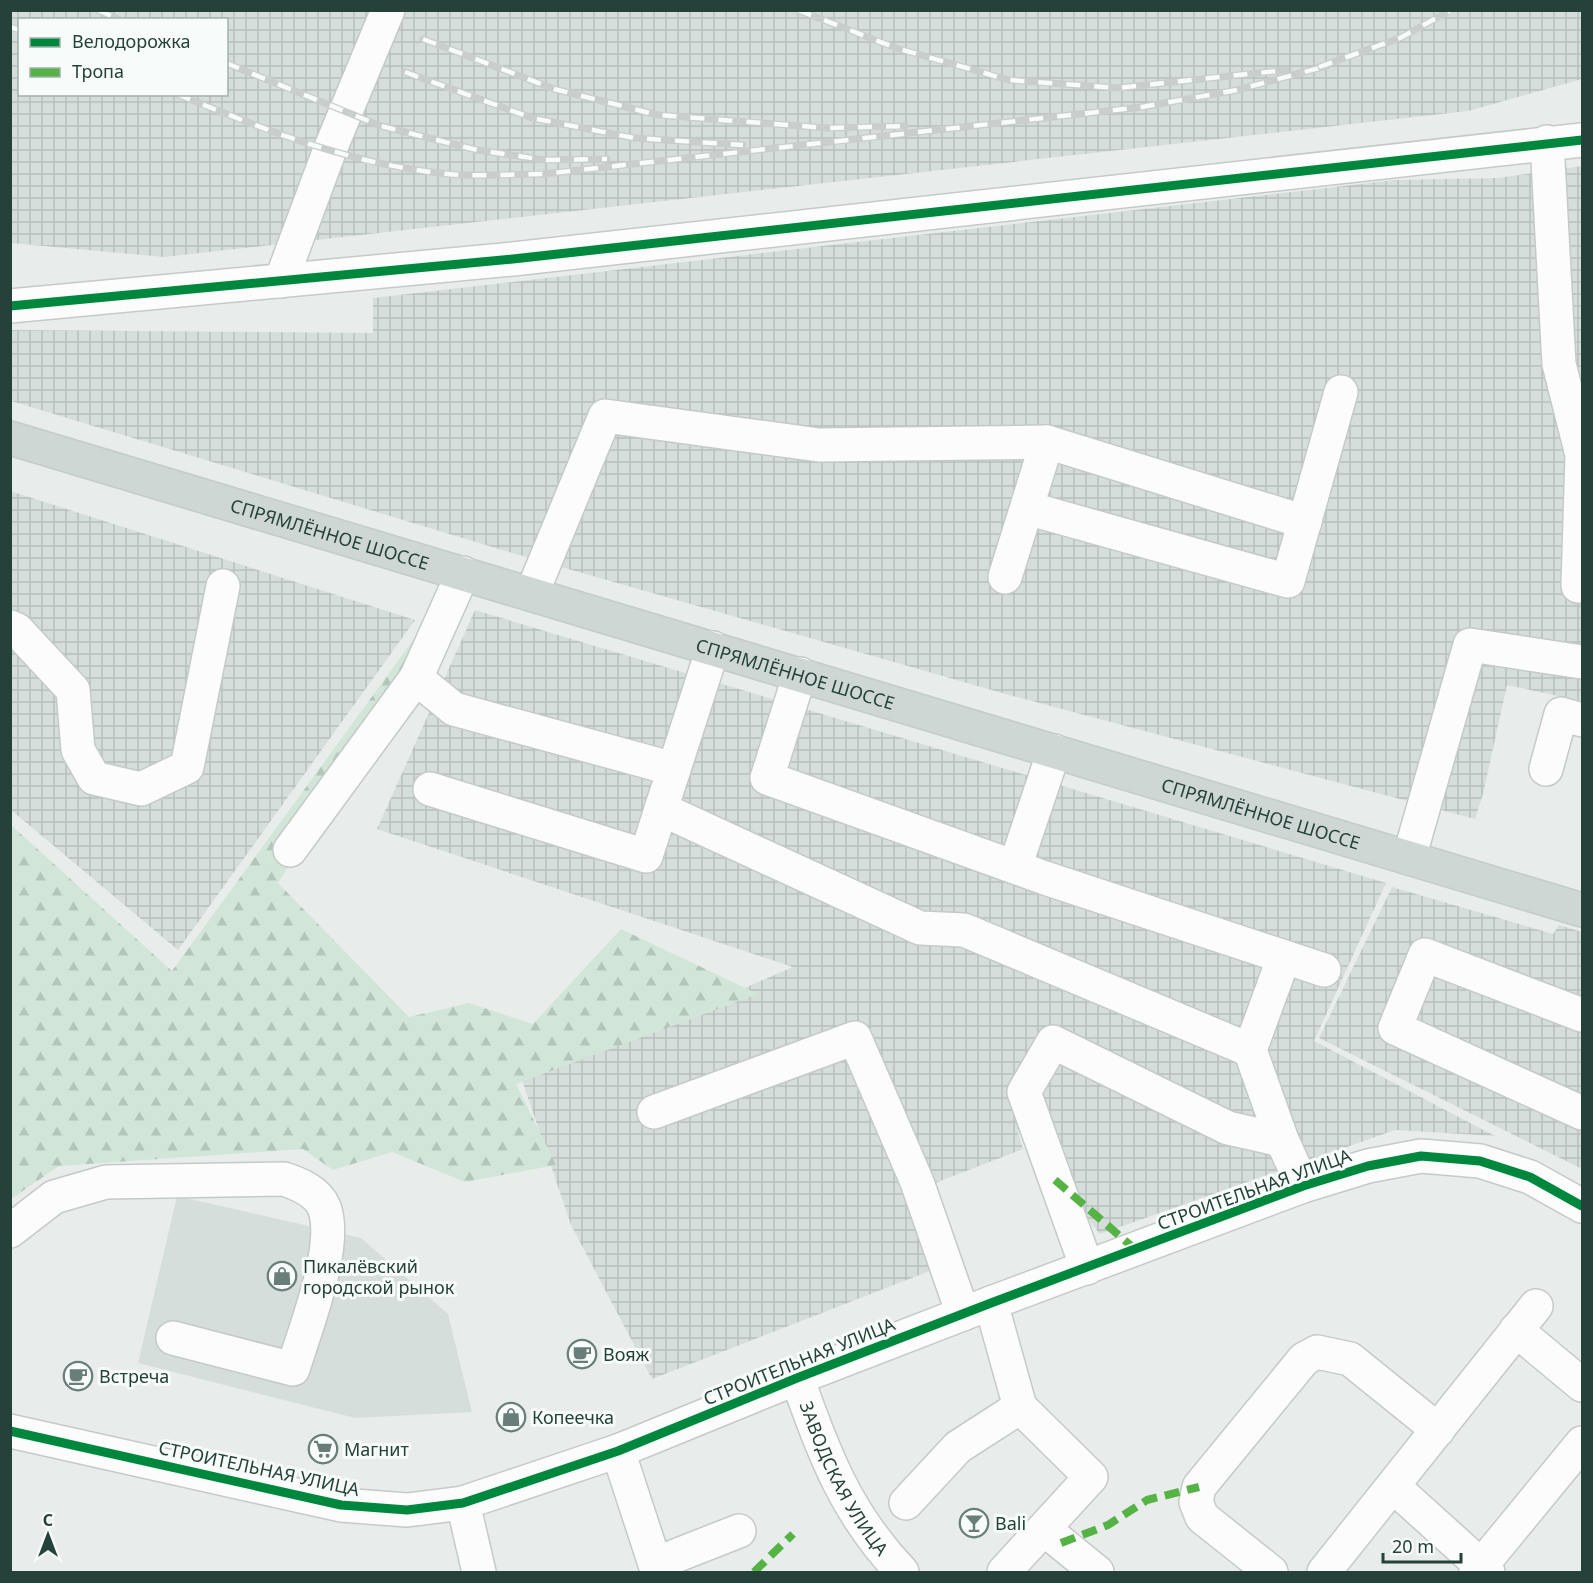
<svg xmlns="http://www.w3.org/2000/svg" width="1593" height="1583" font-family="'Noto Sans',sans-serif">
<style>
.built{fill:#d6dedb}
.industrial{fill:url(#industrial-grid);fill-rule:evenodd}
.forest{fill:url(#forest-firs)}
.lines{fill:none;stroke-linecap:round;stroke-linejoin:round}
.minor-casing{stroke:#c5cac8;stroke-width:36}
.major-casing{stroke:#c3ccc9;stroke-width:36}
.minor{stroke:#fcfcfc;stroke-width:33}
.major{stroke:#cfd7d5;stroke-width:33}
.rail-casing{stroke:#c9cdcc;stroke-width:7}
.rail{stroke:#f7fbf9;stroke-width:4.5;stroke-dasharray:14;stroke-linecap:butt}
.quiet{stroke:#55b346;stroke-width:8;stroke-dasharray:15 8;stroke-linecap:butt}
.cycleway-casing{stroke:#f7fbf9;stroke-width:13}
.cycleway{stroke:#00873e;stroke-width:9}
.labels{text-anchor:middle;dominant-baseline:central;stroke-width:6;stroke-linejoin:round;paint-order:stroke}
.street-label{font-size:18px;fill:#24423a;stroke:#f7fbf9}
.poi-label{font-size:18px;fill:#24423a;stroke:#f7fbf9;text-anchor:start}
</style>
<defs>
<pattern id="industrial-grid" width="8" height="8" patternUnits="userSpaceOnUse" patternTransform="scale(1.5)"><rect width="8" height="8" fill="#d6dedb"/><path d="M0 4h8M4 0v8" fill="none" stroke="#b8c0bd"/></pattern>
<pattern id="forest-firs" width="22" height="20" patternUnits="userSpaceOnUse" patternTransform="scale(1.5)"><rect width="22" height="20" fill="#d1e6d8"/><path d="M5 1l3.5 6h-7zM16 11l3.5 6h-7z" fill="#b3c6ba"/></pattern>
</defs>
<rect width="100%" height="100%" fill="#e8edeb"/>
<!-- built -->
<path class="built" d="M177,1196L361,1238L448,1314L472,1412L355,1418L138,1363Z"/>
<!-- industrial -->
<g class="industrial">
<path d="M1582,10V79L1468,111L164,257L11,243L10,11ZM20,20H226V94H20Z"/>
<path d="M1582,166V701L1507,685L1483,794L1475,819L1009,695L502,550L11,401V330L373,333V298L1395,180L1498,178Z"/>
<path d="M10,491L415,620L178,950L11,810Z"/>
<path d="M475,610L1386,883L1314,1041L1495,1136L1395,1130L1100,1234L1017,1129L1023,1149L930,1185L940,1267L652,1379L571,1225L521,1077L668,1021L793,967L377,829Z"/>
<path d="M1392,887L1553,934L1559,925L1582,932V1169L1319,1038Z"/>
</g>
<!-- forest -->
<path class="forest" d="M419,632L431,642L278,883L409,1017L469,1003L533,1024L621,929L758,994L516,1084L556,1165L465,1182L392,1152L333,1170L303,1149L59,1166L11,1199V825L172,971Z"/>
<g class="lines">
<!-- minor casing -->
<g class="minor-casing">
<g id="minor">
<path d="M1547,142L1559,364L1582,455L1578,586H1582"/>
<path d="M281,281L329,152L388,10"/>
<path d="M10,306L513,259L1582,140"/>
<path d="M1027,508L1288,581L1341,392"/>
<path d="M1005,577L1047,442"/>
<path d="M532,593L605,416L819,445L1047,442L1305,522"/>
<path d="M10,627L17,630L73,690L78,750L94,778L141,789L187,767L223,586"/>
<path d="M800,674L767,778L1045,878L1324,970"/>
<path d="M416,678L454,709L674,769"/>
<path d="M1546,769L1561,714L1582,720"/>
<path d="M430,789L646,856L713,648"/>
<path d="M661,809L920,928L964,930L1250,1050"/>
<path d="M290,850L416,678L463,573"/>
<path d="M1409,858L1470,645L1582,662"/>
<path d="M1015,867L1054,751"/>
<path d="M1284,957L1250,1050L1282,1140L1303,1186"/>
<path d="M1582,1015L1425,955L1395,1028L1582,1113"/>
<path d="M654,1112L855,1038L917,1182L963,1314"/>
<path d="M10,1231L54,1197L106,1182L284,1179C299,1184 317,1191 324,1207C339,1245 305,1329 293,1369L173,1338"/>
<path d="M1087,1268L1024,1092L1053,1042L1228,1128L1282,1140"/>
<path d="M1516,1330L1582,1385"/>
<path id="s1" d="M797,1378C825,1455 845,1512 902,1572"/>
<path d="M10,1431L341,1505L407,1510L463,1503L618,1451L797,1378L991,1303L1303,1186L1368,1166L1421,1156L1480,1161L1530,1177L1582,1206"/>
<path d="M618,1451L655,1564L665,1572"/>
<path d="M1394,1487L1488,1572"/>
<path d="M463,1503L479,1572"/>
<path d="M906,1503L958,1447L1020,1407L991,1303"/>
<path d="M1044,1529L1097,1572"/>
<path d="M655,1564L739,1531"/>
<path d="M1004,1572L1091,1477L1020,1407"/>
<path d="M1271,1572L1202,1517L1196,1502L1199,1487L1304,1359L1317,1352L1350,1359L1438,1430"/>
<path d="M1324,1572L1536,1306"/>
<path d="M1476,1572L1582,1443"/>
</g>
</g>
<!-- major casing -->
<g class="major-casing">
<g id="major">
<path id="s2" d="M10,438L1582,910"/>
</g>
</g>
<!-- minor -->
<use href="#minor" class="minor"/>
<!-- major -->
<use href="#major" class="major"/>
<!-- rail casing -->
<g class="rail-casing">
<g id="rail">
<path d="M98,10L120,20"/>
<path d="M798,10L896,48L1009,80L1117,88L1286,70"/>
<path d="M10,27L20,30"/>
<path d="M423,39L554,89L658,115L827,128L905,126"/>
<path d="M226,63L381,126L477,150L545,160L607,159"/>
<path d="M1319,67L1400,38L1451,10"/>
<path d="M405,72L532,118L634,138L743,145"/>
<path d="M177,94C265,130 353,165 448,174C479,177 512,174 544,174L1142,107L1237,90L1327,66"/>
</g>
</g>
<!-- rail -->
<use href="#rail" class="rail"/>
<!-- quiet -->
<g class="quiet">
<path d="M1055,1180L1136,1250"/>
<path d="M1061,1543L1108,1525L1147,1500L1199,1487"/>
<path d="M754,1572L793,1534"/>
</g>
<!-- cycleway casing -->
<g class="cycleway-casing">
<g id="cycleway">
<path d="M10,306L513,259L1582,140"/>
<path d="M10,1431L341,1505L407,1510L463,1503L618,1451L797,1378L991,1303L1303,1186L1368,1166L1421,1156L1480,1161L1530,1177L1582,1206"/>
</g>
</g>
<!-- cycleway -->
<use href="#cycleway" class="cycleway"/>
</g>
<!-- icons -->
<defs>
<g id="shop-ring" transform="scale(1.5)"><circle r="9.5" fill="#f7fbf9" stroke="#697e78" stroke-width="1.5"/><path d="M-5-2.5h2.3a2.7 3.5 0 0 1 5.4 0H5L5.5 6h-11ZM-1.5-2.5h3a1.5 2.3 0 0 0-3 0Z" fill="#697e78"/></g>
<g id="cafe-ring" transform="scale(1.5)"><circle r="9.5" fill="#f7fbf9" stroke="#697e78" stroke-width="1.5"/><path d="M-5.5-4.5H6V0H3Q3 3.5 0 3.5H-2.5Q-5.5 3.5-5.5 0ZM3-3.2v2h1.7v-2ZM-6 4.5H4V6H-6Z" fill="#697e78"/></g>
<g id="supermarket-ring" transform="scale(1.5)"><circle r="9.5" fill="#f7fbf9" stroke="#697e78" stroke-width="1.5"/><path d="M-6-5.5h2.5l.6 2H6L4.5 2H-2.5L-4.4-4H-6ZM-1.5 3.2a1.3 1.3 0 1 0 .1 0ZM3 3.2a1.3 1.3 0 1 0 .1 0Z" fill="#697e78"/></g>
<g id="bar-ring" transform="scale(1.5)"><circle r="9.5" fill="#f7fbf9" stroke="#697e78" stroke-width="1.5"/><path d="M-6-5H6L.8 .8V4.5H3.5V6h-7V4.5H-.8V.8Z" fill="#697e78"/></g>
</defs>
<g fill-rule="evenodd">
<use href="#shop-ring" x="282" y="1276"/>
<use href="#cafe-ring" x="582" y="1354"/>
<use href="#cafe-ring" x="78" y="1376"/>
<use href="#shop-ring" x="511" y="1417"/>
<use href="#supermarket-ring" x="323" y="1449"/>
<use href="#bar-ring" x="974" y="1523"/>
</g>
<g class="labels">
<!-- street labels -->
<g class="street-label">
<text stroke="none"><textPath href="#s2" startOffset="334">СПРЯМЛЁННОЕ ШОССЕ</textPath></text>
<text stroke="none"><textPath href="#s2" startOffset="820">СПРЯМЛЁННОЕ ШОССЕ</textPath></text>
<text stroke="none"><textPath href="#s2" startOffset="1306">СПРЯМЛЁННОЕ ШОССЕ</textPath></text>
<text transform="translate(1254 1189) rotate(-20)">СТРОИТЕЛЬНАЯ УЛИЦА</text>
<text transform="translate(799 1361) rotate(-22)">СТРОИТЕЛЬНАЯ УЛИЦА</text>
<text transform="translate(259 1468) rotate(12)">СТРОИТЕЛЬНАЯ УЛИЦА</text>
<text stroke="none"><textPath href="#s1" startOffset="111">ЗАВОДСКАЯ УЛИЦА</textPath></text>
</g>
<!-- poi labels -->
<g class="poi-label">
<text x="303" y="1266">Пикалёвский<tspan x="303" dy="21">городской рынок</tspan></text>
<text x="603" y="1354">Вояж</text>
<text x="99" y="1376">Встреча</text>
<text x="532" y="1417">Копеечка</text>
<text x="344" y="1449">Магнит</text>
<text x="995" y="1523">Bali</text>
</g>
</g>
<!-- border -->
<rect width="1593" height="1583" fill="none" stroke="#24423a" stroke-width="24"/>
<!-- legend -->
<rect x="18" y="18" width="210" height="78" fill="#f7fbf9" stroke="#a3b1ad" stroke-width="1.5"/>
<rect x="30" y="38" width="30" height="9" fill="#00873e" stroke="#a3b1ad" stroke-width="1.5"/>
<text x="72" y="48" font-size="18" fill="#24423a">Велодорожка</text>
<rect x="30" y="68" width="30" height="9" fill="#55b346" stroke="#a3b1ad" stroke-width="1.5"/>
<text x="72" y="78" font-size="18" fill="#24423a">Тропа</text>
<!-- north arrow -->
<g transform="translate(48 1535)" stroke="#f7fbf9" stroke-width="4.5" paint-order="stroke">
<path d="M0-4.5L10 22L0 15L-10 22Z" fill="#24423a"/>
<text y="-9" font-size="16" font-weight="bold" text-anchor="middle" fill="#24423a">С</text>
</g>
<!-- scale -->
<path d="M1383 1553v9h78v-9" fill="none" stroke="#24423a" stroke-width="3"/>
<text x="1392" y="1553" font-size="18" fill="#24423a" stroke="#f7fbf9" stroke-width="4.5" paint-order="stroke">20 m</text>
</svg>
